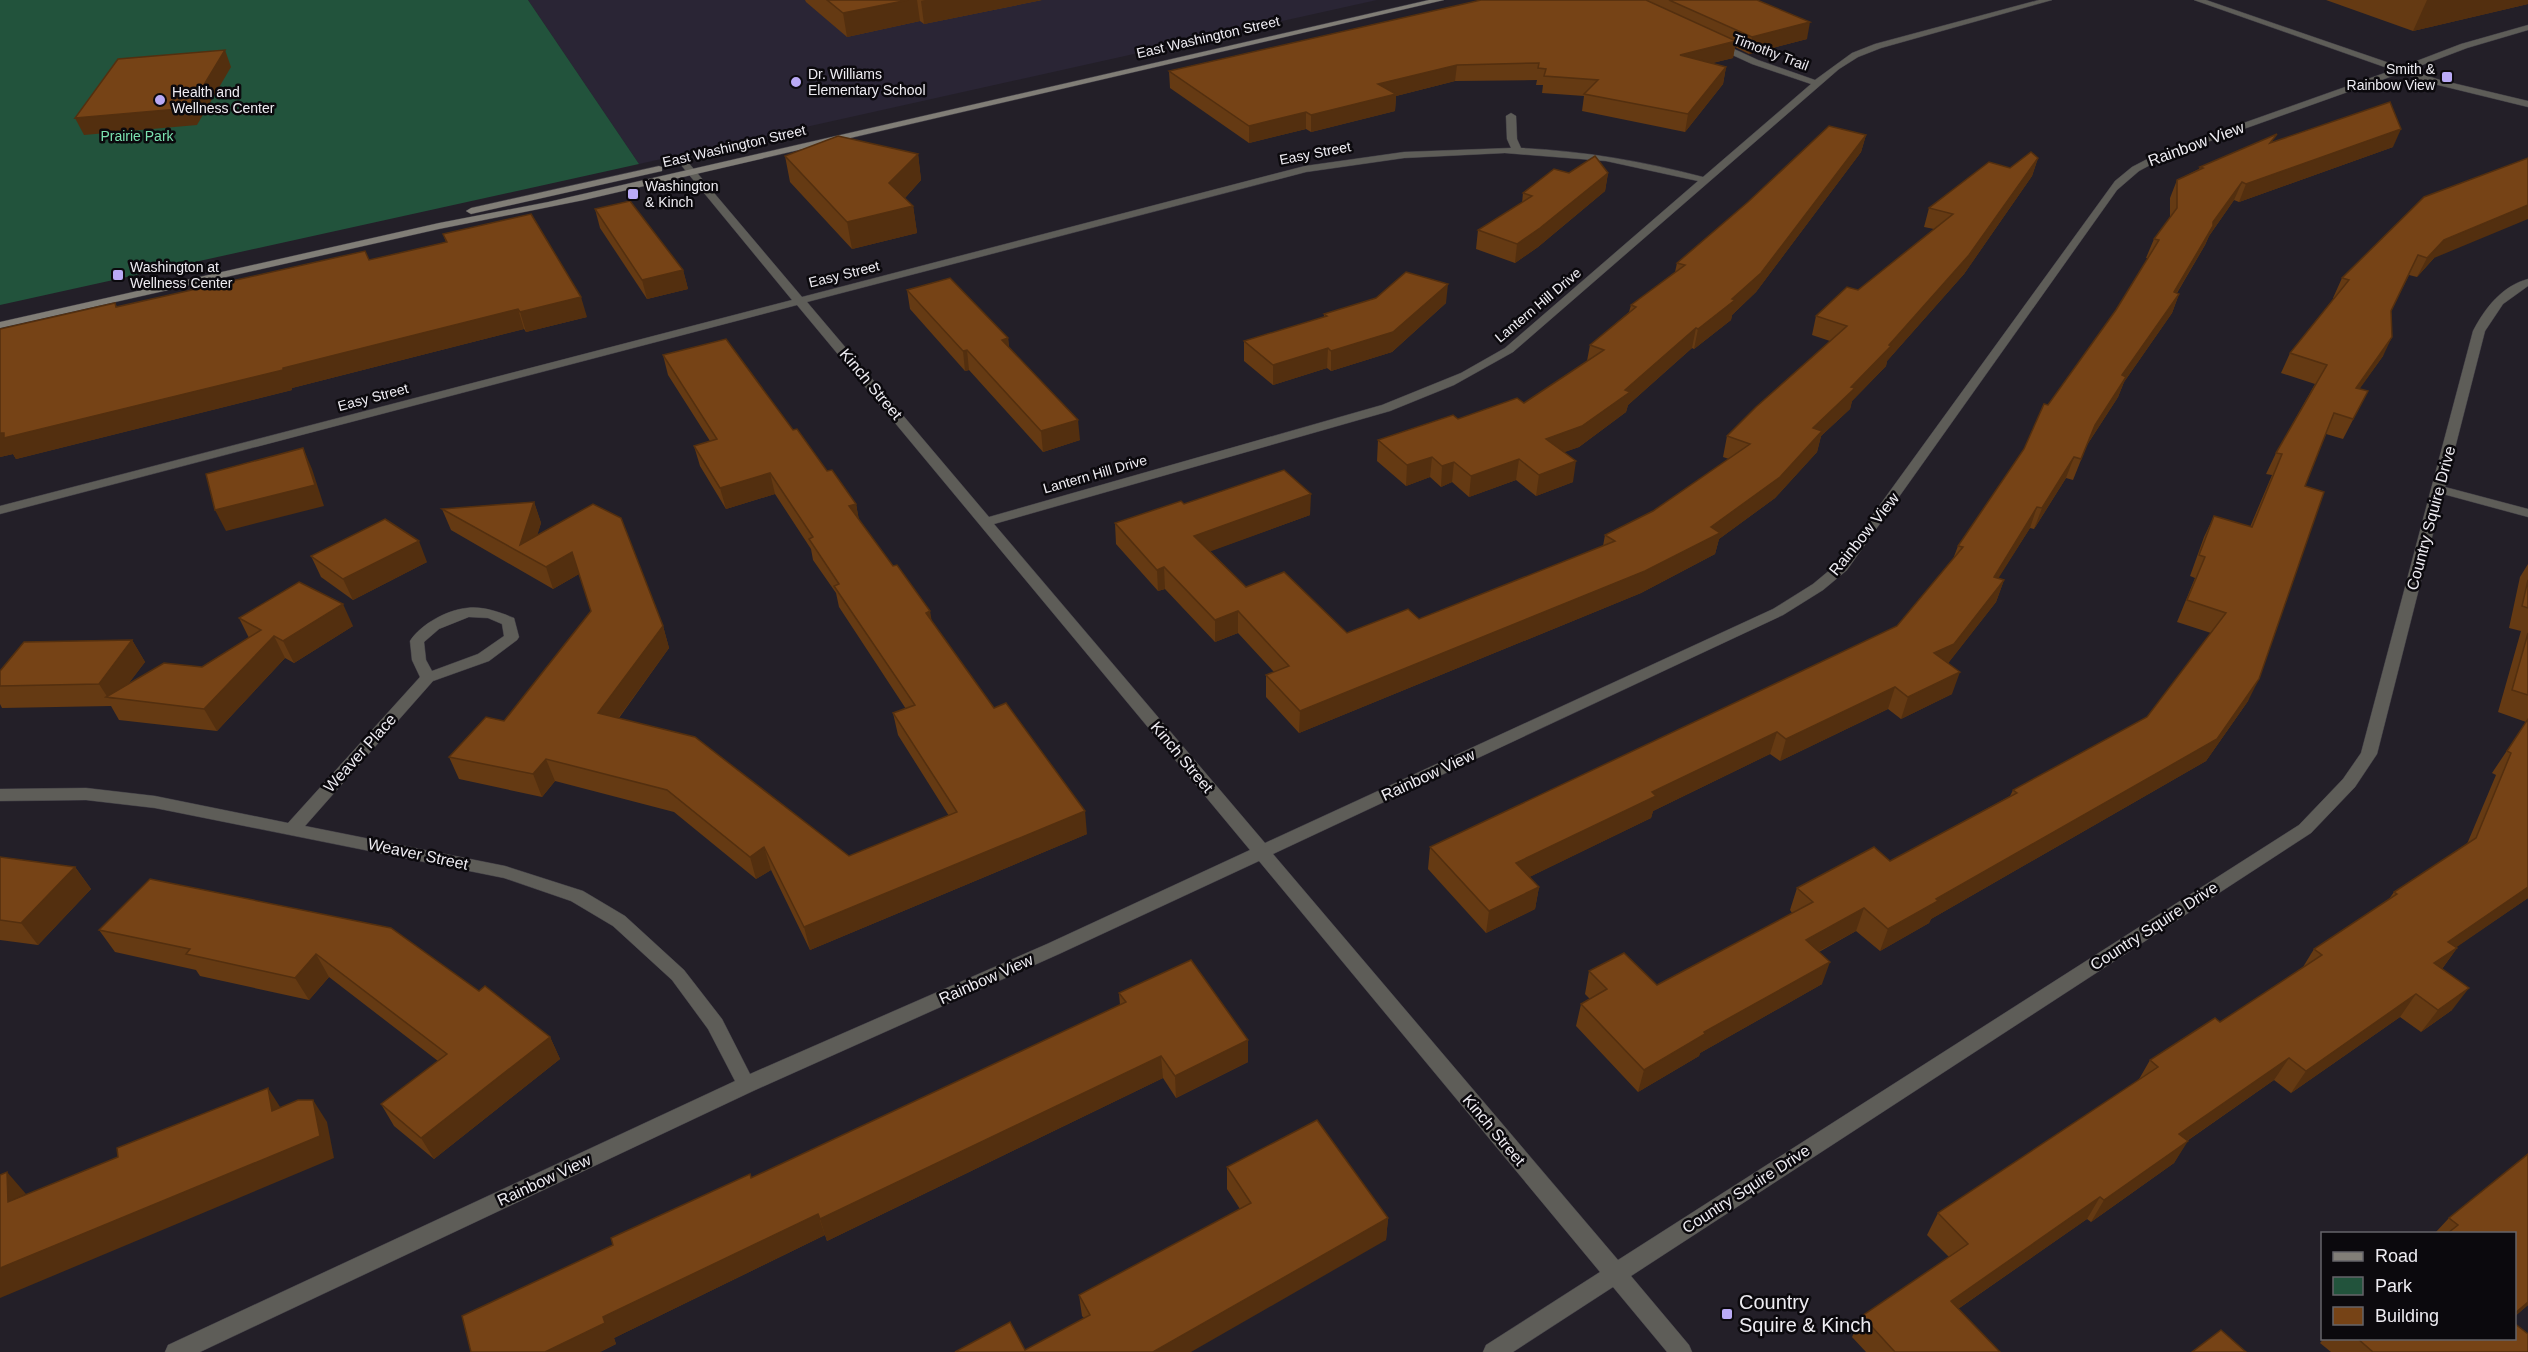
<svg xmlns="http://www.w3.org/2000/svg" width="2528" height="1352" font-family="Arial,sans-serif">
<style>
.education{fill:#2a2535}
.green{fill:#22533c}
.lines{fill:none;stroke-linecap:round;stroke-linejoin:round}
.street-casing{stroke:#3f3c44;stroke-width:1}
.secondary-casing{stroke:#3f3c44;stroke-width:1}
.street{fill:#5e5d58;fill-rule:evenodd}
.secondary{fill:#817e77;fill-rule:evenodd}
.wall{fill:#653a13}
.shaded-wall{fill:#532f0f}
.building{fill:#764316;stroke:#532f0f;stroke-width:1.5}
.poi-dot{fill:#baaaf6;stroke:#0b090d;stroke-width:2}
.labels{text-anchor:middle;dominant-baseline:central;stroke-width:5;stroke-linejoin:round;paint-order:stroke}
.far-street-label{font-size:14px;fill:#eeecf2;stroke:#0b090d}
.far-poi-label{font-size:14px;fill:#eeecf2;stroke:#0b090d;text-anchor:start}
.far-park-label{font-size:14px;fill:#7be2b0;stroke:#0b090d}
.street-label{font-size:16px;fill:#eeecf2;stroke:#0b090d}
.near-poi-label{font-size:20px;fill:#eeecf2;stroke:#0b090d;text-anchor:start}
</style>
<rect width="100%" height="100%" fill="#231f28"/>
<!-- education -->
<path class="education" d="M528,0H1377L639,164Z"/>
<!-- green -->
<path class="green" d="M0,0H528L639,164L0,305Z"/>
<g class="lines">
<!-- street casing -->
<g class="street-casing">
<path id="street" d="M2039,0H2052L1881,48L1858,57L1839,69L1513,352L1454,385L1390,411L994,524L1265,843L1773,609L1813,584L1837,564L2115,181L2132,167L2159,153L2393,70L2194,0H2206L2401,67L2461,44L2528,25V30L2467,48L2409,70L2440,80L2528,101V107L2434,84L2401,73L2165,157L2139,171L2117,190L1847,570L1823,590L1783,615L1273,854L1618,1260L2299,825L2343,779L2361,753L2473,331C2485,308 2502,286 2528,279V286L2503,304L2485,331L2445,487L2528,509V517L2443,494L2377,754L2355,787L2311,833L1631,1276L1689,1345L1692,1352H1667L1613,1287L1513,1352H1483L1486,1345L1600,1272L1259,861L1059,954L753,1091L200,1352H165L168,1345L735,1081L708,1029L672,980L613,926L571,901L504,878L155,808L86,800L0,801V789L86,788L155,796L288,823L420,677L412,660L410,641C421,624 447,610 467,608C483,606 499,612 514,618L519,637L517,640L489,661L433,681L305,826L505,866L583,891L625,916L684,970L722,1019L750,1074L1047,944L1250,850L797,305L0,514V506L792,300L681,165L679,163L684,160L687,161L802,297L1305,166L1404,152L1511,148L1507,139L1506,116L1511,113L1516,116L1517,139L1521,148C1583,151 1643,161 1703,177L1811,84L1752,64L1715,47V43H1721L1758,60L1815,80L1852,53L1875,44ZM1505,153L1606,161L1698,181L1505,348L1461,373L1382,405L989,517L807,302L1306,172L1404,158ZM469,617L488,618L502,624L504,636L478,654L432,671L426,660L424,642L439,629Z"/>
</g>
<!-- secondary casing -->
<g class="secondary-casing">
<g id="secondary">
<path d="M1429,0H1444L584,200L439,229L0,328V322L439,223L548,202Z"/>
<path d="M659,166L662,167V171L471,214L466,211L471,208Z"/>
</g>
</g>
<!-- street -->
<use href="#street" class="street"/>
<!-- secondary -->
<use href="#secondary" class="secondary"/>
</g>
<!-- wall -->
<g class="wall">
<path d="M805,0H1042L924,24L920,21L847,37L806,2Z"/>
<path d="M1481,0H1757L1807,39L1749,54L1735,47L1733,58L1712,63L1726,67L1723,84L1685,132L1582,111L1584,96L1542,93L1543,85H1536L1537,80L1455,81L1396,96L1395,111L1311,132L1306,129L1249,143L1170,88L1169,71Z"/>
<path d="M2326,0H2528V4L2413,31Z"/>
<path d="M1866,135L1861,152L1756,292L1732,315L1731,320L1694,349L1692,348L1628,405L1626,412L1579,447L1564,452L1573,482L1536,496L1516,480L1469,497L1452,482L1441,487L1430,477L1406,486L1377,461L1378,440L1458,419L1524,403L1587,361L1590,345L1629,312L1631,305L1675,272L1677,263Z"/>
<path d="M2274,142L2393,147L2239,202L2234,200L2209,236L2205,245L2177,293L2179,294L2172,313L2124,382L2118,397L2087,445L2073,480L2066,478L2034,529L2030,528L1998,578L2004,580L1996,602L1948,663L1952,694L1901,719L1888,709L1780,761L1770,754L1653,811L1651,818L1529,877L1539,887L1535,909L1486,933L1428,869L1430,847L1897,626L1953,559L1958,546L2024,449L2048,405L2116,310L2148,258H2146L2154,239L2170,218V198L2177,180L2199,169L2200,167Z"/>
<path d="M918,154L921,180L905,198L913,206L917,233L852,249L790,182L785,156Z"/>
<path d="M2038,158L2032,176L1964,274L1887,361L1886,366L1852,401L1850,409L1821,436L1817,452L1775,498L1719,539L1715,554L1641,593L1299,733L1266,697V675L1274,672L1238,633L1215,642L1165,589L1158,591L1116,544L1115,523L1184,504L1310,515L1210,551L1246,587L1347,633L1419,619L1603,546L1605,535L1653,511L1729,459L1723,457L1727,436L1830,341L1812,335L1816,316L1858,290L1934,229L1924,227L1929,208L2010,168Z"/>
<path d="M1569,173H1608L1605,191L1538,247L1515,263L1476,249L1478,230L1522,203L1523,193Z"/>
<path d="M2424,197L2434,258L2417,277L2409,275L2391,311L2383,356L2359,389L2368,391L2343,439L2326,434L2305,486L2248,701L2206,761L1931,919L1929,923L1880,951L1856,931L1819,952L1822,984L1700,1053L1699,1056L1638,1092L1576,1026L1581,1004L1590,999L1585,994L1589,971L1657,985L1792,913L1790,910L1797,888L1890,861L2010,796L2013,790L2147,717L2211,633L2177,622L2195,578L2190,576L2204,537L2214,516L2250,527L2272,475L2266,474L2276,453L2315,384L2281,373L2290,353L2334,298H2333L2342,278Z"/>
<path d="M595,209L683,270L688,289L647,299L600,228Z"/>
<path d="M443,234L587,317L526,332L524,329L292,388V390L16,459L13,454L0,457V329L115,303L117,307L369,260L446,242Z"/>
<path d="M907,290L1008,338L1009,347L1080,440L1043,452L969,370L965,371L910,309Z"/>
<path d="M1446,303L1392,352L1331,371L1327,368L1273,385L1244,361V341L1324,317V314Z"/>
<path d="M663,355L793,430L827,471L856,504L859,521L994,708L1087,834L810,950L771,870L756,879L674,812L555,781L542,797L459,779L449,757L504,721L591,611L579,574L553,589L451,530L442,509L534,502L541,523L537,535L663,626L669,648L619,718L849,856L949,816L898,735L893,713L906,709L839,607L836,593L813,560L811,549L775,494L726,509L700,466L694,446L710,441L668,375Z"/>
<path d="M311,556L427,562L353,600L321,577Z"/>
<path d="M2528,564V898L2456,947L2457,948L2442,969L2452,1010L2421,1032L2400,1017L2291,1093L2274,1080L2187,1141L2174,1163L2091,1222L2087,1219L1958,1309L2000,1352H1866L1852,1337L1862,1316L1949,1257L1927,1235L1938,1213L2138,1081L2150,1060L2220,1022L2303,967L2314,949L2389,899L2394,892L2467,844L2496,775L2492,773L2526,722L2498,712L2521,631L2509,628L2520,577Z"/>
<path d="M239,618L353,626L294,663L285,658L217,731L119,720L111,706L2,708L0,704V671L132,640L145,662L128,684L202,667L249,638Z"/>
<path d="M0,857L75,867L91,889L38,945L0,940Z"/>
<path d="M150,879L479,991L550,1037L560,1059L434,1159L394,1126L381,1104L438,1061L329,977L309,1000L200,976L196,970L115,952L99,930Z"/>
<path d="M1119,993L1248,1062L1176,1098L1163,1078L827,1241L825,1235L614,1338L616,1344L600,1352L751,1178L1120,1005Z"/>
<path d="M2528,1154V1305L2514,1317V1233H2435L2449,1218Z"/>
<path d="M1227,1167L1388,1218L1386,1240L1025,1350L1084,1318L1082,1316L1079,1295L1240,1209L1227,1189Z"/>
<path d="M2324,1338H2514L2528,1352H2331L2320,1343Z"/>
</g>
<!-- shaded-wall -->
<g class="shaded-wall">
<path d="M908,0H917L920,21L847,37L843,13Z"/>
<path d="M925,0H1042L924,24L921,1Z"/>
<path d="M2427,0H2528V4L2413,31Z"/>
<path d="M1810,22L1807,39L1749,54L1752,37Z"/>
<path d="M1736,41L1733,58L1677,72L1680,55Z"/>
<path d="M225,50L231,67L197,125L84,135L75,118Z"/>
<path d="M1457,65L1455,81L1396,96L1395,111L1311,132V115L1378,84Z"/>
<path d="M1726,67L1723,84L1685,132L1688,114Z"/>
<path d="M1306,112V129L1249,143V126Z"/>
<path d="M2401,129L2393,147L2239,202L2246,184Z"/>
<path d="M1866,135L1861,152L1756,292L1732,315L1731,320L1694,349L1698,329L1732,299Z"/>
<path d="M918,154L921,180L894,210L889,183Z"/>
<path d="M2038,158L2032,176L1964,274L1887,361L1886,366L1852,401L1850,409L1821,436L1817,452L1775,498L1719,539L1715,554L1641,593L1299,733L1300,711L1711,527L1813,428L1889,345Z"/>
<path d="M1608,173L1605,191L1538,247L1515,263L1517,244Z"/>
<path d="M2242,182L2234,200L2209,236L2205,245L2166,311L2174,292L2213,222Z"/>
<path d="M2528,205V219L2434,258L2417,277L2427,258L2444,240Z"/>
<path d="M913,206L917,233L852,249L847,222Z"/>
<path d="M683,270L688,289L647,299L642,280Z"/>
<path d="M1448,284L1446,303L1392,352L1331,371V351Z"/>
<path d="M2179,294L2172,313L2124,382L2118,397L2087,445L2073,480L2095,425L2122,375Z"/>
<path d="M581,297L587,317L526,332L520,312Z"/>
<path d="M518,309L524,329L292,388V390L16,459L13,454L0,457V433L283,368Z"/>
<path d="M1696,328L1692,348L1628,405L1626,412L1579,447L1543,460L1546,439L1625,390Z"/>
<path d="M2392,337L2383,356L2346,408L2356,388Z"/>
<path d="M1008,338L1010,358L1002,340Z"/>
<path d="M1328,348L1327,368L1273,385V365Z"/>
<path d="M967,350L969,370L965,371L963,351Z"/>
<path d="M1078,420L1080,440L1043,452L1041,431Z"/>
<path d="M303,448L312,469L324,506L226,531L215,510Z"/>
<path d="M1432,457L1430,477L1406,486L1407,465Z"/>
<path d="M2074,457L2066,478L2034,529L2042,508Z"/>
<path d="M1519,459L1516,480L1469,497L1471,476Z"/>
<path d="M1576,461L1573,482L1536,496L1539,475Z"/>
<path d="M1454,462L1452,482L1441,487L1442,466Z"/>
<path d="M770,473L775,494L726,509L720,488Z"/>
<path d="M1311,494L1310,515L1195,557L1194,536Z"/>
<path d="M534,502L541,523L530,559L520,545Z"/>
<path d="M856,504L860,525L849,506Z"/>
<path d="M2037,507L2030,528L1986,598L1994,577Z"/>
<path d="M419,541L427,562L353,600L343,579Z"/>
<path d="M572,552L579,574L553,589L546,567Z"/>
<path d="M1164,567L1165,589L1158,591L1157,570Z"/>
<path d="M2004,580L1996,602L1946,666L1934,653Z"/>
<path d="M343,604L353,626L294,663L283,641Z"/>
<path d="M930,611L934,633L926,613Z"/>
<path d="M1238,611V633L1215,642V620Z"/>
<path d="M663,626L669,648L606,735L598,713Z"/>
<path d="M274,636L285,658L217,731L204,709Z"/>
<path d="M132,640L145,662L117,699L108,698L99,684Z"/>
<path d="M1960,672L1952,694L1901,719L1908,697Z"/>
<path d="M2259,679L2248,701L2206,761L1931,919L1929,923L1880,951L1888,929L1936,899Z"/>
<path d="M1895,687L1888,709L1780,761L1786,739Z"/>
<path d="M1777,732L1770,754L1653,811L1651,818L1513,885L1516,863L1652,792Z"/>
<path d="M546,759L555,781L542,797L533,774Z"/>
<path d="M1085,811L1087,834L810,950L804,927Z"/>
<path d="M764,847L771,870L756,879L750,857Z"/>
<path d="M75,867L91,889L38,945L21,923Z"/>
<path d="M1539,887L1535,909L1486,933L1489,911Z"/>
<path d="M2528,887V898L2432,964L2448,942Z"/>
<path d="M1864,908L1856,931L1799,962L1806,940Z"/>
<path d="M2457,948L2441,970L2434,963Z"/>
<path d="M316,954L329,977L309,1000L295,978Z"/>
<path d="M1830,962L1822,984L1700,1053L1699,1056L1638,1092L1644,1070L1704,1032Z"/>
<path d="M2469,988L2452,1010L2421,1032L2438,1010Z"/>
<path d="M2416,994L2400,1017L2291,1093L2306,1071Z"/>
<path d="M550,1037L560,1059L434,1159L421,1138Z"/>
<path d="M1248,1040V1062L1176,1098L1175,1076Z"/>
<path d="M1161,1056L1163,1078L827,1241L820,1219Z"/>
<path d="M2289,1058L2274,1080L2165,1156L2179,1134Z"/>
<path d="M268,1088L282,1110L272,1111Z"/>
<path d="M313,1100L327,1122L334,1158L0,1298V1268Z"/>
<path d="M2188,1141L2174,1163L2091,1222L2104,1200Z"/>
<path d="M7,1172L26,1194L8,1202Z"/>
<path d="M2100,1197L2087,1219L1939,1322L1951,1301Z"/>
<path d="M818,1214L825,1235L614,1338L616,1344L600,1352H545L603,1317Z"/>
<path d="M1388,1218L1386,1240L1191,1352H1153Z"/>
<path d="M2528,1302V1305L2514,1317V1314Z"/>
</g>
<!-- building -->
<g class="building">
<path d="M827,0H908L843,13Z"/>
<path d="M1481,0H1646L1736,41L1680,55L1726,67L1688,114L1584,94L1598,80L1544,76L1546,69L1538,68L1539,63L1457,65L1378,84L1396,94L1311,115L1306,112L1249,126L1169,71Z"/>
<path d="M1669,0H1757L1810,22L1752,37Z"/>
<path d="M225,50L190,108L75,118L118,59Z"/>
<path d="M2390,102L2401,129L2246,184L2242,182L2213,222V226L2174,292L2179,294L2122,375L2126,377L2095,425L2081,459L2074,457L2042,508L2037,507L1994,577L2004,580L1954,644L1934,653L1960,672L1908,697L1895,687L1786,739L1777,732L1652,792L1656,796L1516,863L1539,887L1489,911L1430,847L1897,626L1963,547L1958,546L2024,449L2044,404L2048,405L2116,310L2159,240L2154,239L2177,208V180L2203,168L2200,167L2277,134L2270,143Z"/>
<path d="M1829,126L1866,135L1761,273L1732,299L1735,300L1698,329L1696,328L1625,390L1630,392L1582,426L1546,439L1576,461L1539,475L1519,459L1471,476L1454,462L1442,466L1432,457L1407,465L1378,440L1453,415L1458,419L1517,398L1524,403L1604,350L1590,345L1636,307L1631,305L1685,265L1677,263L1748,202Z"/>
<path d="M838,136L918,154L889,183L913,206L847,222L785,156Z"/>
<path d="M2031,152L2038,158L1969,255L1889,345L1891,346L1851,387L1855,388L1813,428L1822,431L1780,477L1711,527L1720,533L1645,571L1300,711L1266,675L1289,666L1238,611L1215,620L1164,567L1157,570L1115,523L1181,501L1184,504L1284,470L1311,494L1194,536L1246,587L1284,572L1347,633L1408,609L1419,619L1615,541L1605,535L1653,511L1750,444L1727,436L1756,407L1847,326L1816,316L1847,287L1858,290L1953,214L1929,208L1989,162L2010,168Z"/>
<path d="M1595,156L1608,173L1540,228L1517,244L1478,230L1532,196L1523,193L1554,169L1569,173Z"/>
<path d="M2528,158V205L2444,240L2427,258L2418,255L2391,311L2392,337L2356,388L2368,391L2353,419L2334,413L2305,486L2324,492L2259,679L2217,739L1936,899L1938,901L1888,929L1864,908L1806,940L1830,962L1704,1032L1705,1034L1644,1070L1581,1004L1607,989L1589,971L1624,953L1657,985L1813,902L1797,888L1874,847L1890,861L2017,793L2013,790L2147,717L2226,613L2187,600L2205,557L2199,555L2214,516L2252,527L2282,454L2276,453L2327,365L2290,353L2349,280L2342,278L2424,197Z"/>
<path d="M630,201L683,270L642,280L595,209Z"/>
<path d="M531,214L581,297L520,312L518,309L283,368V370L4,438V433H0V329L115,303L116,307L365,251L369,260L447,242L443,234Z"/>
<path d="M1406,272L1448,284L1393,332L1331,351L1328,348L1273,365L1244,341L1327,316L1324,314L1376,298Z"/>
<path d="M950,278L1008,338L1002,340L1078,420L1041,431L967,350L963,351L907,290Z"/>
<path d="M726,339L793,430L797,429L827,471L832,470L856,504L849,506L893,566L897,565L930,611L926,613L994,708L1006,703L1085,811L804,927L764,847L750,857L667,790L546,759L533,774L449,757L486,717L504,721L591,611L572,552L546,567L442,509L534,502L520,545L593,504L621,518L663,626L598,713L695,737L849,856L957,812L893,713L915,705L834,586L839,584L809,539L813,537L770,473L720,488L694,446L717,439L663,355Z"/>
<path d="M303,448L315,485L215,510L206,474Z"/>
<path d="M385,519L419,541L343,579L311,556Z"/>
<path d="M2528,580V608L2522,606Z"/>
<path d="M299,582L343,604L283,641L274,636L204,709L106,697L164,663L202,667L261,630L239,618Z"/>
<path d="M2528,633V695L2512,690Z"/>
<path d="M132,640L99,684L0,686V671L24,642Z"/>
<path d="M2528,719V887L2448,942L2457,948L2434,963L2469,988L2438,1010L2416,994L2306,1071L2289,1058L2179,1134L2188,1141L2104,1200L2100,1197L1951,1301L2000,1352H1895L1862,1316L1968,1244L1938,1213L2158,1067L2150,1060L2215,1018L2220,1022L2322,955L2314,949L2397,894L2394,892L2476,838L2511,753L2507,751Z"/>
<path d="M0,857L75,867L21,923L0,920Z"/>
<path d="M150,879L391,928L479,991L485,986L550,1037L421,1138L381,1104L447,1054L316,954L295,978L186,954L190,949L99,930Z"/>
<path d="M1191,960L1248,1040L1175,1076L1161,1056L820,1219L818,1214L603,1317L605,1323L545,1352H471L462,1316L613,1245L611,1238L750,1174L751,1178L1126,1002L1119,993Z"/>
<path d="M268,1088L272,1111L298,1100H313L320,1136L0,1268V1175L7,1172L8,1202L118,1157L117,1148Z"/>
<path d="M1317,1120L1388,1218L1153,1352H955L1010,1322L1025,1350L1090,1315L1079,1295L1251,1203L1227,1167Z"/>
<path d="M2528,1154V1302L2514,1314V1233H2448L2458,1225L2449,1218Z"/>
<path d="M2514,1323L2528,1334V1352H2373L2357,1338H2514Z"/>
<path d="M2221,1330L2246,1352H2192Z"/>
</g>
<!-- markers -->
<g class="poi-dot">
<rect x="2441" y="71" width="12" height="12" rx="3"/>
<circle cx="796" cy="82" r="6"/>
<circle cx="160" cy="100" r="6"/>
<rect x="627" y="188" width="12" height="12" rx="3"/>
<rect x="112" y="269" width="12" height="12" rx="3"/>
<rect x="1721" y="1308" width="12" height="12" rx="3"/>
</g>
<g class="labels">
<!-- far-street labels -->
<g class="far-street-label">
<text transform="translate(1208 37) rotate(-13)">East Washington Street</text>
<text transform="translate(1771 52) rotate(21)">Timothy Trail</text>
<text transform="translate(734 146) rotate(-13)">East Washington Street</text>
<text transform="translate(1315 153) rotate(-11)">Easy Street</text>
<text transform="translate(844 274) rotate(-14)">Easy Street</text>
<text transform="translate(1538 305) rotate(-40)">Lantern Hill Drive</text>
<text transform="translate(373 397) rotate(-15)">Easy Street</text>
<text transform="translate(1095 474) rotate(-16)">Lantern Hill Drive</text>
</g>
<!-- far-poi labels -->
<g class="far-poi-label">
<text x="2435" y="69" text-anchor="end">Smith &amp;<tspan x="2435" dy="16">Rainbow View</tspan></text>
<text x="808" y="74">Dr. Williams<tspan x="808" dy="16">Elementary School</tspan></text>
<text x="172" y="92">Health and<tspan x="172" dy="16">Wellness Center</tspan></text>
<text x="645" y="186">Washington<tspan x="645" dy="16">&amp; Kinch</tspan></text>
<text x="130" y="267">Washington at<tspan x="130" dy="16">Wellness Center</tspan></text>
</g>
<!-- far-park labels -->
<g class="far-park-label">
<text x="137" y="136">Prairie Park</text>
</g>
<!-- street labels -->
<g class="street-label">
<text transform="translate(2196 144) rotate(-20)">Rainbow View</text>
<text transform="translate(871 384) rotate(50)">Kinch Street</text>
<text transform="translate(2431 518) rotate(-75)">Country Squire Drive</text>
<text transform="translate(1864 534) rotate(-51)">Rainbow View</text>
<text transform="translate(360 753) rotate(-48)">Weaver Place</text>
<text transform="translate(1182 757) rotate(50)">Kinch Street</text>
<text transform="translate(1428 775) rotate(-25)">Rainbow View</text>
<text transform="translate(418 854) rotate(12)">Weaver Street</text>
<text transform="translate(2154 926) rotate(-33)">Country Squire Drive</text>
<text transform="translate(986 979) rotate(-24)">Rainbow View</text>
<text transform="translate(1494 1130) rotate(50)">Kinch Street</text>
<text transform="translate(544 1180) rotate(-25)">Rainbow View</text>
<text transform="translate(1746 1189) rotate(-33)">Country Squire Drive</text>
</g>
<!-- near-poi labels -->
<g class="near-poi-label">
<text x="1739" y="1302">Country<tspan x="1739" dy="23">Squire &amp; Kinch</tspan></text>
</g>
</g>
<!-- legend -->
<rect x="2321" y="1232" width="195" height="108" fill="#0b090d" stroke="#666469" stroke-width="1.5"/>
<rect x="2333" y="1252" width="30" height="9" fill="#817e77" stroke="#666469" stroke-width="1.5"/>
<text x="2375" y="1262" font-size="18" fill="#eeecf2">Road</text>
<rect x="2333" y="1277" width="30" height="18" fill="#22533c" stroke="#666469" stroke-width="1.5"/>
<text x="2375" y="1292" font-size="18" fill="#eeecf2">Park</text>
<rect x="2333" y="1307" width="30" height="18" fill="#764316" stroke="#666469" stroke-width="1.5"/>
<text x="2375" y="1322" font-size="18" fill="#eeecf2">Building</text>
</svg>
